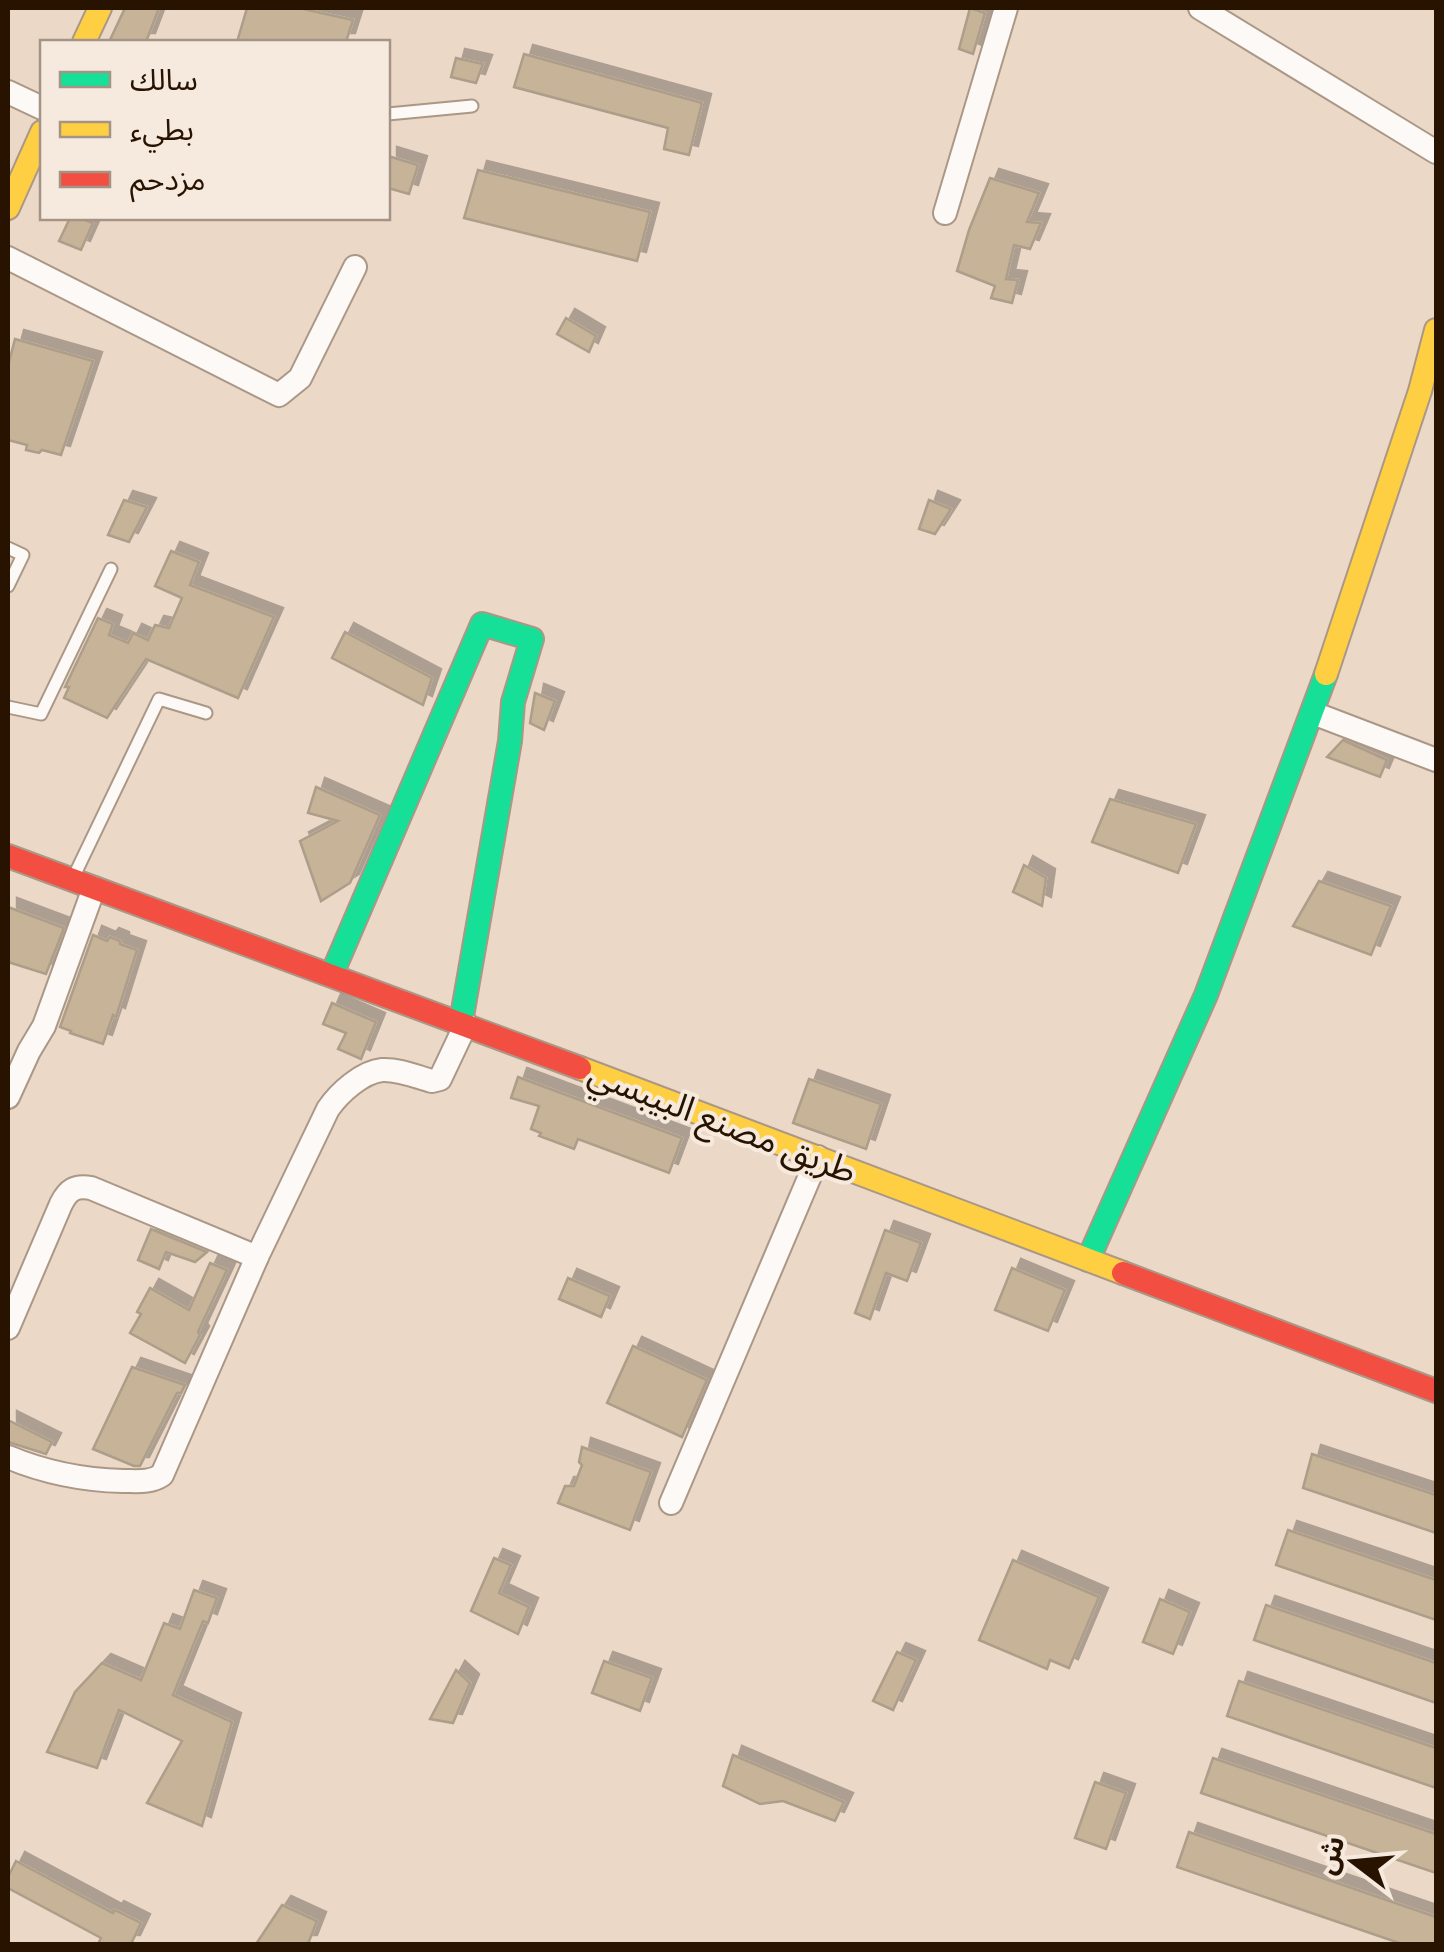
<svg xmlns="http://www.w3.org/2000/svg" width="1444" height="1952" font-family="Ubuntu,'Noto Sans Arabic',sans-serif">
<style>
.building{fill:#c6b398;stroke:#ad9e89;stroke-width:2.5;filter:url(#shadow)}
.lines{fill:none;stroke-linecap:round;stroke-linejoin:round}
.lane-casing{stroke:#aa9786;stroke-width:15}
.street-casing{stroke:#aa9786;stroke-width:26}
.fast-casing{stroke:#aa9786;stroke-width:26}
.slow-casing{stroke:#aa9786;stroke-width:26}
.jam-casing{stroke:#aa9786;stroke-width:26}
.lane{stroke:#fcf9f7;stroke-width:11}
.street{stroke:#fcf9f7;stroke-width:22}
.fast{stroke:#16e098;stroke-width:22}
.slow{stroke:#ffcf43;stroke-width:22}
.jam{stroke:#f24e42;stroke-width:22}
.labels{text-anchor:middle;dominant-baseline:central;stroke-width:8;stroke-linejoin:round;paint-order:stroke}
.street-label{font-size:35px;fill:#281300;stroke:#f6eadf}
</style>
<defs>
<filter id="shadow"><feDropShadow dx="9" dy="-9" stdDeviation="0" flood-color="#0004"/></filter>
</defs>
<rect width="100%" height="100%" fill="#ecd8c7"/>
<!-- building -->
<g class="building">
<path d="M125,8H159L146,42H109Z"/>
<path d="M247,8H299L353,20L346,42H237Z"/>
<path d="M970,8L985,13L973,54L959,49Z"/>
<path d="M524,54L702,103L689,155L664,149L668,128L514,87Z"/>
<path d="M456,58L483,64L476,83L451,77Z"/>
<path d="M388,156L418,165L409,194L388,188Z"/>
<path d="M478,170L650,212L637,261L464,218Z"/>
<path d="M990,178L1039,193L1027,222L1041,223L1030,249L1014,245L1006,279L1018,280L1012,303L991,298L995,286L957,271L969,230Z"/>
<path d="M70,218H80L93,223L81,250L59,241Z"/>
<path d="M566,318L596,336L589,352L557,334Z"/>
<path d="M15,339L93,361L61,455L42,450L39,453L26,450L27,445L8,440V366Z"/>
<path d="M124,500L147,507L129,542L108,535Z"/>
<path d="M929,500L951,509L935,534L919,529Z"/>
<path d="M171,551L199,562L190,585L274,617L238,698L146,659L107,718L64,698L69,687H65L98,618L113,624L109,635L128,643L133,633L148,640L155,625L169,628L182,598L155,586Z"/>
<path d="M345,632L432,678L423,705L332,658Z"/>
<path d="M535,693L555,701L544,730L530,723Z"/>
<path d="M1343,740L1387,760L1380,777L1327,757Z"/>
<path d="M316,787L380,815L350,883L321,901L300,841L338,821L308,813Z"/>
<path d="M1110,799L1196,824L1178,873L1092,842Z"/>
<path d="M1024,865L1046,878L1042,906L1013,892Z"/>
<path d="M1319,881L1391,906L1371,955L1293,926Z"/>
<path d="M8,907L64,928L46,974L8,962Z"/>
<path d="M93,935L107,941L110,937L120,941V944L137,950L116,1017L113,1015L103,1044L70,1033L71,1031L60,1027Z"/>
<path d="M332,1003L376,1022L361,1059L338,1049L346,1033L323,1024Z"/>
<path d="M518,1077L682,1138L669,1173L578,1139L574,1149L539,1136L541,1133L531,1129L539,1106L511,1098Z"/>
<path d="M809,1079L881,1104L866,1149L793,1123Z"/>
<path d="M151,1229L207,1252L195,1262L166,1252L159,1269L138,1260Z"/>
<path d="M885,1230L921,1243L907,1281L886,1273L870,1319L855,1313Z"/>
<path d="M210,1263L227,1270L198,1332L200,1335L185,1363L130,1333L141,1314L137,1312L150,1288L189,1310Z"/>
<path d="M1012,1268L1065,1290L1048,1331L995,1310Z"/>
<path d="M568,1278L610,1296L601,1317L559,1299Z"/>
<path d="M633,1346L707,1380L682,1437L607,1403Z"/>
<path d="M132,1367L185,1385L181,1393H177L140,1466H134L93,1449Z"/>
<path d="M8,1420L52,1442L46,1454L8,1442Z"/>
<path d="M582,1447L651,1472L630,1530L558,1503L565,1486H574L582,1465L579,1462Z"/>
<path d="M1312,1454L1436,1495V1533L1303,1488Z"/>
<path d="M1288,1530L1436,1580V1620L1276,1565Z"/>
<path d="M494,1558L511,1565L499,1593L529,1607L518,1634L471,1611Z"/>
<path d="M1013,1560L1099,1597L1069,1668L1050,1660L1047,1669L979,1640Z"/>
<path d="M194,1590L217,1598L208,1623L203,1621L173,1695L232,1722L202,1826L147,1803L182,1741L119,1710L97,1768L47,1752L75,1692L102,1663L141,1680L164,1623L180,1629Z"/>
<path d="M1160,1599L1190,1612L1173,1654L1143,1642Z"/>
<path d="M1266,1605L1436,1663V1703L1254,1640Z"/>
<path d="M897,1652L916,1660L893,1710L873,1701Z"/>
<path d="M604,1661L652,1678L640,1711L592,1693Z"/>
<path d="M456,1670L470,1683L453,1723L430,1719Z"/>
<path d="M1239,1681L1436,1748V1788L1227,1716Z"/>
<path d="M733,1755L844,1802L835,1821L783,1801L760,1804L723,1786Z"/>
<path d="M1213,1758L1436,1834V1873L1201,1793Z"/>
<path d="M1095,1782L1126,1793L1106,1849L1075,1838Z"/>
<path d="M1189,1832L1436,1917V1944H1402L1177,1867Z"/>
<path d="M16,1861L113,1913L115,1910L141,1923L131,1944H98L101,1938L8,1888V1877Z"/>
<path d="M282,1905L317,1921L308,1944H256Z"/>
</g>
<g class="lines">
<!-- lane casing -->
<g class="lane-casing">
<g id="lane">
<path d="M388,114L472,106"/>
<path d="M8,548L23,555L8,586"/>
<path d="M8,707L41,714L111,569"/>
<path d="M74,876L159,699L206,713"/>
</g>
</g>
<!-- street casing -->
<g class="street-casing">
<g id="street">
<path d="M1200,8L1436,152"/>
<path d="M8,92L42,108"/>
<path d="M945,213L1006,8"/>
<path d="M8,258L279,395L300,378L355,267"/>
<path d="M1313,713L1436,760"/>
<path d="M8,1097L29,1051L44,1026L94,888"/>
<path d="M8,1328L61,1204C68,1190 75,1185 91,1188L257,1257"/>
<path d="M8,1457C46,1473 82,1480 123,1481C137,1481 150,1483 162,1475L257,1257L328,1109C339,1093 362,1072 382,1070C399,1069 417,1077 432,1081L440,1079L466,1024"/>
<path d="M671,1503L818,1157"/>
</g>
</g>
<!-- fast casing -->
<g class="fast-casing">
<g id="fast">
<path d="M332,974L482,624L532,639L513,702L510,741L461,1022"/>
<path d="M1088,1260L1206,995L1326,674"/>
</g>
</g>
<!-- slow casing -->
<g class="slow-casing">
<g id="slow">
<path d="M84,42L100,8"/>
<path d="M8,208L42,132"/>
<path d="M1326,674L1420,391L1436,330"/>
<path d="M580,1068L1123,1273"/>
</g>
</g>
<!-- jam casing -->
<g class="jam-casing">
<g id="jam">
<path d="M8,856L580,1068"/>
<path d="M1123,1273L1436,1391"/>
</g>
</g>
<!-- lane -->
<use href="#lane" class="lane"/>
<!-- street -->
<use href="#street" class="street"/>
<!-- fast -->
<use href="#fast" class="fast"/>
<!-- slow -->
<use href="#slow" class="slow"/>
<!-- jam -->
<use href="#jam" class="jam"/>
</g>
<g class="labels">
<!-- street labels -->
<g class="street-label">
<text transform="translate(723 1121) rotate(21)">طريق مصنع البيبسي</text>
</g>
</g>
<!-- border -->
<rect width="1444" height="1952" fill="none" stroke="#281300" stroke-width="20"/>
<!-- legend -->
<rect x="40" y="40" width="350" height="180" fill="#f6eadf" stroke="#a49486" stroke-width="2.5"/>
<rect x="60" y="72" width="50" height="15" fill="#16e098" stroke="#a49486" stroke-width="2.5"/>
<text x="130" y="90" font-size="30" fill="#281300">سالك</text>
<rect x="60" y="122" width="50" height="15" fill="#ffcf43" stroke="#a49486" stroke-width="2.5"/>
<text x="130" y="140" font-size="30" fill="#281300">بطيء</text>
<rect x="60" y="172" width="50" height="15" fill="#f24e42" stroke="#a49486" stroke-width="2.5"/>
<text x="130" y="190" font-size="30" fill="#281300">مزدحم</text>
<!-- north arrow -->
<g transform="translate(1354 1862) rotate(286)" stroke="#f6eadf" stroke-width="8" paint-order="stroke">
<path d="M0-8L18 38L0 25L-18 38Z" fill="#281300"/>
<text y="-15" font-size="28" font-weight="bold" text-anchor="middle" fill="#281300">ش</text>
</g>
</svg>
